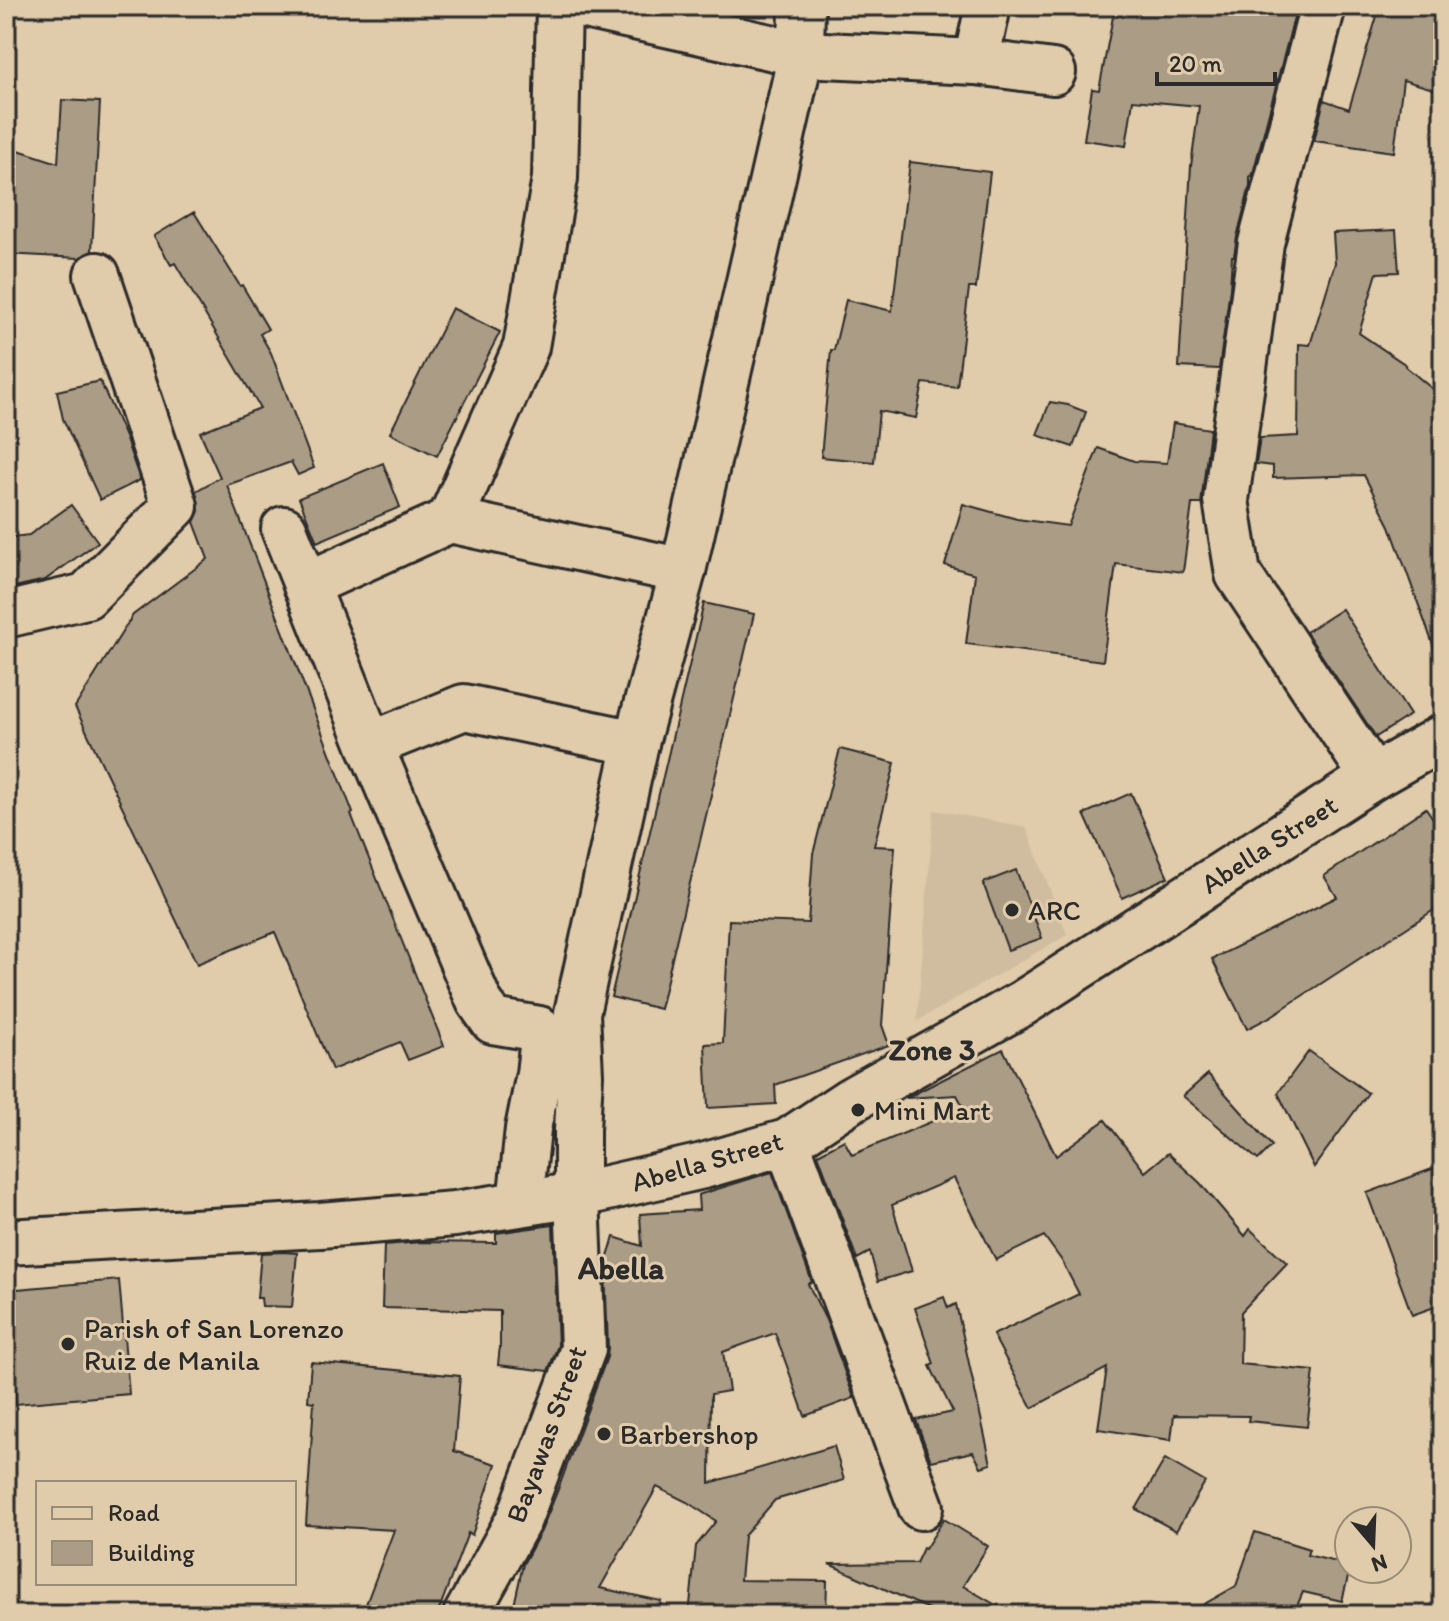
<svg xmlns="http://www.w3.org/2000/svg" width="1449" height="1621" font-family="Itim,sans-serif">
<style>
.built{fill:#d0bd9f}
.building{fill:#ab9c85;stroke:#2b2b2b;stroke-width:2}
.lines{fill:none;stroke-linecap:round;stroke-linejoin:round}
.minor-casing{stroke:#2b2b2b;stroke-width:50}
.minor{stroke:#e0cbaa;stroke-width:44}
.poi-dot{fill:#2b2b2b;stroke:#e0cbaa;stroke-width:3}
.labels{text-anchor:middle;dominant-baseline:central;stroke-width:6;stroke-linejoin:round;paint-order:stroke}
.street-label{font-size:28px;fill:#2b2b2b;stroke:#e0cbaa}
.poi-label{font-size:28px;fill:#2b2b2b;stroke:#e0cbaa;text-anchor:start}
.neighbourhood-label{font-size:30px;font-weight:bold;fill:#2b2b2b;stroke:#e0cbaa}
.quarter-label{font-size:32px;font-weight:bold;fill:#2b2b2b;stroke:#e0cbaa}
</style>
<rect width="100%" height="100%" fill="#e0cbaa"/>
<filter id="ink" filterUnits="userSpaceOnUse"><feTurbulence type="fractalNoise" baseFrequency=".0125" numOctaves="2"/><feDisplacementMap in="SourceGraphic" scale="16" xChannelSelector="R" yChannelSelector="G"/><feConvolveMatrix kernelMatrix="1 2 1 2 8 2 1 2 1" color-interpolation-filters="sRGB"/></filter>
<g filter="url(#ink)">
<!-- built -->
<path class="built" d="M934,810L1026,827L1067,935L917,1021Z"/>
<!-- building -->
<g class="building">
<path d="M1115,6H1297L1252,177L1250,176V186L1237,237L1234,256H1232L1230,289L1219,369L1179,367L1191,166L1199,106L1133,100L1126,146L1084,140L1092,89L1099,90Z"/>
<path d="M1380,6H1443V92L1403,80L1394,152L1314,141L1324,100L1349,109Z"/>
<path d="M62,100L100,102L92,251L79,258L6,254V146L58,163Z"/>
<path d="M910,162L990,172L976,288H969L957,387L923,383L916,418L879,411L874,462L821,457L831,350H834L846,300L892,311Z"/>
<path d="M194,212L240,286L242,285L268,329L260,334L271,353L314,468L298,475L291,462L227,485L353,813L351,814L444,1046L408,1060L400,1042L332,1070L275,932L197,964L75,707L133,615L208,559L194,522L199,511L196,491L220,477L200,432L260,408L175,263L171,265L154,236Z"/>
<path d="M1396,230L1399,272L1377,273L1359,333L1406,365L1405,366L1443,398V660L1439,661L1390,526L1364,475L1273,478V466L1256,464L1260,438L1298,436L1299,344L1310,345L1335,263L1333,233Z"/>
<path d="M452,308L500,332L437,456L390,433Z"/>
<path d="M100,381L125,437L140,480L100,500L63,419L57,391Z"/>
<path d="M1050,402L1068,405L1086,412L1073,447L1037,435Z"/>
<path d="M1173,423L1210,429L1201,504H1192L1183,572L1116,564L1103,661L966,644L975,574L945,565L963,504L1017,519L1068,526L1098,448L1134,461L1167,463Z"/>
<path d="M383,463L400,507L317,542L299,498Z"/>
<path d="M71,505L98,542L45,580L6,589V538L29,535Z"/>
<path d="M704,603L754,614L660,1009L611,997Z"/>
<path d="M1342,609L1410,715L1376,737L1306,632Z"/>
<path d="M840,749L895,763L874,846L895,847L882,1025L889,1045L775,1085L776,1104L708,1108L705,1044L723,1043L729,920L808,923L813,854Z"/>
<path d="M1131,793L1168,877L1122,898L1084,814Z"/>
<path d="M1426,808L1443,833V904L1270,1017L1247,1029L1212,959L1337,897L1324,876Z"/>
<path d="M1016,870L1042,938L1008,950L983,883Z"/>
<path d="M1003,1049L1056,1156L1105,1120L1145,1172L1168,1153L1200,1183L1245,1236L1250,1229L1287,1263L1241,1312L1240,1364L1314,1371L1307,1427L1248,1421L1249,1416L1174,1415L1171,1440L1098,1429L1107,1368L1032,1408L993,1335L1079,1294L1062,1261L1044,1236L996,1260L954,1178L892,1205L912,1271L878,1281L870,1252L857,1259L818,1154L844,1140L852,1155L964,1108L957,1095L906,1098Z"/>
<path d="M1309,1051L1368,1093L1314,1167L1278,1093Z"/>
<path d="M1208,1074L1272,1146L1258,1160L1183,1096Z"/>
<path d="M1443,1165V1304L1412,1315L1367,1193Z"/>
<path d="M772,1172L812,1282L808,1284L826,1320L854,1398L805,1416L775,1333L723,1352L729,1391L711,1394L710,1483L834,1446L844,1480L775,1500L744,1536L740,1580L827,1581L826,1615H689L696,1546L716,1521L687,1502L657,1487L600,1588L661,1601L659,1615H512L523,1564L541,1531L559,1487L607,1357L608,1348L605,1267L614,1237L642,1246L640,1214L699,1210L698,1195Z"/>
<path d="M553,1225L558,1345L548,1371L498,1365L500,1345V1311L382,1308L384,1245L422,1242L496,1243V1233Z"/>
<path d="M283,1252L297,1253L292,1307L262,1306L261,1298H257L261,1253Z"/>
<path d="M119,1280L129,1394L16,1404L6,1290Z"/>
<path d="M944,1297L948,1308L956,1304L991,1464L981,1467L973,1452L931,1461L916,1420L953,1412L930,1366L934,1364L915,1308Z"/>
<path d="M311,1362L460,1376L454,1451L496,1464L472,1535L468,1533L437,1615H362L394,1530L306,1525L314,1402L308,1401Z"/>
<path d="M1165,1459L1205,1482L1176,1531L1136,1509Z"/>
<path d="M944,1519L988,1546L963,1586L1013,1615H942L829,1564L916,1563L923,1548L925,1549Z"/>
<path d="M1255,1532L1309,1549L1307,1555L1349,1565L1350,1569L1342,1601L1303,1592L1293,1615H1185L1236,1586Z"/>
</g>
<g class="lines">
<!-- minor casing -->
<g class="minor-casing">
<g id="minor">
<path d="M585,6L801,54L976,62L1053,72"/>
<path d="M1323,6L1261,243L1226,500L1238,574L1373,777"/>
<path d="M976,62L988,6"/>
<path d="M450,520L683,571"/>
<path d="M284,529L370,745L479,1001L493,1021L539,1029L543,1038L539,1074L528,1129L520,1203"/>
<path d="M306,585L450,520L526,347L555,178L559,6"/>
<path d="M6,615L86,596L175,506L97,275"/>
<path d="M370,745L464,707L636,743"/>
<path d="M787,1142L921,1507"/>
<path d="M6,1242L320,1225L455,1214L577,1195L703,1166L787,1142L849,1101L1023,1003L1373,777L1443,737"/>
<path d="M466,1615L519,1519L583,1349L577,1195V1130L580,1075L577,1013L636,743L683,571L801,54L802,6"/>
</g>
</g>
<!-- minor -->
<use href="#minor" class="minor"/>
</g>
</g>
<!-- markers -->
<g class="poi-dot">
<circle cx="1012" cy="910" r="8"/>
<circle cx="858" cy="1110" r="8"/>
<circle cx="68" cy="1344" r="8"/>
<circle cx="604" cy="1434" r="8"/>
</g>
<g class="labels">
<!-- street labels -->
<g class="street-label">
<text transform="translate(1269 844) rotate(-33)">Abella Street</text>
<text transform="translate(707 1161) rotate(-16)">Abella Street</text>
<text transform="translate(546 1434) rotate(-70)">Bayawas Street</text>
</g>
<!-- poi labels -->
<g class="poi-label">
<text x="1028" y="910">ARC</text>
<text x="874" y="1110">Mini Mart</text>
<text x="84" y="1328">Parish of San Lorenzo<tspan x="84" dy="32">Ruiz de Manila</tspan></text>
<text x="620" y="1434">Barbershop</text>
</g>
<!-- neighbourhood labels -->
<g class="neighbourhood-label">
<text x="932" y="1049">Zone 3</text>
</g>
<!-- quarter labels -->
<g class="quarter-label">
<text x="621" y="1268">Abella</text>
</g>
</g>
<!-- margin -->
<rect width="1449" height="1621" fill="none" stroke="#e0cbaa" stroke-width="32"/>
<rect x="16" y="16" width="1417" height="1589" fill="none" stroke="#2b2b2b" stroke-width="3" filter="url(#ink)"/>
<!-- legend -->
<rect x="36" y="1481" width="260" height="104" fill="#e0cbaa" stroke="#988b77" stroke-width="2"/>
<rect x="52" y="1507" width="40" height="12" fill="#e0cbaa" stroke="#988b77" stroke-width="2"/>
<text x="108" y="1521" font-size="24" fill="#2b2b2b">Road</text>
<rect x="52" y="1541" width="40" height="24" fill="#ab9c85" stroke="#988b77" stroke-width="2"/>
<text x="108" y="1561" font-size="24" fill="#2b2b2b">Building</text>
<!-- north arrow -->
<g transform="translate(1373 1545) rotate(161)"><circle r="38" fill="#e0cbaa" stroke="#988b77" stroke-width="2"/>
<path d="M0-6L14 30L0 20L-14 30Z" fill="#2b2b2b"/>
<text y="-12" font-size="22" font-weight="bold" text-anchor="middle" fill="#2b2b2b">N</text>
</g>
<!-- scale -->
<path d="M1157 72v12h118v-12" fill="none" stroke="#2b2b2b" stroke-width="4"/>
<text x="1169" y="72" font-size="24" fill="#2b2b2b" stroke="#e0cbaa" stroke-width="6" paint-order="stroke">20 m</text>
</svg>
